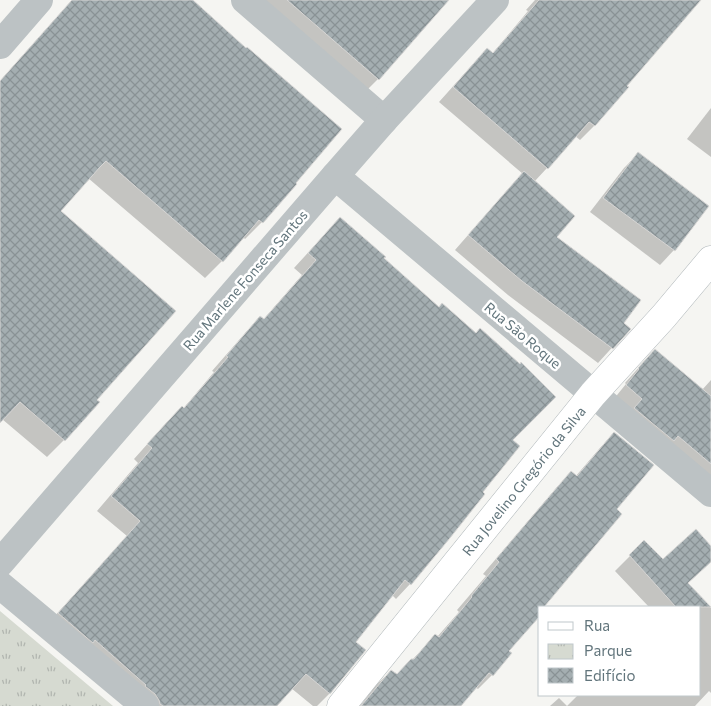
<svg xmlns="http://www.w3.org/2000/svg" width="711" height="706" font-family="Commissioner,sans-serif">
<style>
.park{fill:url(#park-tufts)}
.shadow{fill:#0003}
.building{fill:url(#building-cross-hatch);stroke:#d7d6d5}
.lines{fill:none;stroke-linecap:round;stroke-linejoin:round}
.secondary-casing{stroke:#afb6b9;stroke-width:29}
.street{stroke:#bcc2c4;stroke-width:28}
.secondary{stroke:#fff;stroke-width:28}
.labels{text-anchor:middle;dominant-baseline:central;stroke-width:5;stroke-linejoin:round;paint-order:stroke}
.street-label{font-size:14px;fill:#62757c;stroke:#fff}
</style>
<defs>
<pattern id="park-tufts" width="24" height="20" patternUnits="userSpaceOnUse" patternTransform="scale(1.25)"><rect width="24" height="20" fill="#d6dad1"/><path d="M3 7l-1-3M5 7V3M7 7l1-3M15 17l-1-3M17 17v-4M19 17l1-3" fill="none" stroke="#b1b5af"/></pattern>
<pattern id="building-cross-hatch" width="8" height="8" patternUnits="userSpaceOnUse" patternTransform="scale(1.25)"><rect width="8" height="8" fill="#a4aeb1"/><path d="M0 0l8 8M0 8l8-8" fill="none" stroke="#899295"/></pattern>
</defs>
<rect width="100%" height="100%" fill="#f5f5f2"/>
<!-- park -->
<path class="park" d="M0,611L113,706H0Z"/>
<!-- shadow -->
<g class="shadow">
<path d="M72,0H191L262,222L245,239L243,237L222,261L205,278L88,178L59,212L96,400L64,440L47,457L2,419L0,422V81Z"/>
<path d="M252,0H448L378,79L362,95Z"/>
<path d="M535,0H700L626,86L627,87L594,126L580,140L575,136L547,168L534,182L555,237L610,336L629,329L598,363L508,295L455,250L510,187L523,174L439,102L473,64L492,54L528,11L526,10Z"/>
<path d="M711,108V157L687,139Z"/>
<path d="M638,154L707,206L674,250L660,265L590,212L624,168Z"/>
<path d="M326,233L382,259L511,440L481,492L449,538L410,584L396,599L392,595L354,642L330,693L317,706H313L291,688L275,706H138L44,628L127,536L97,511L138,463L134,459L167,422L183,409L214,372L212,371L246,332L260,318L263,320L302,275L294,268Z"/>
<path d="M641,365L702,390L711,380V486L613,400L626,384L625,383Z"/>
<path d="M614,433L615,509L621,514L542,607H540L492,675L478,689L475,687L458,706H360L376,685L391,671L396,676L412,660L435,636L437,637L459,612L457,610L486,576L483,574L557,487L571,473L575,477L600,448Z"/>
<path d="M644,542L663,560L711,548V561L687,584L711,608V693L709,691L695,706H550L559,698L567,706L578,695H700V607H649L615,571Z"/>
</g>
<!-- building -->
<g class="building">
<path d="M72,0H193L246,48L247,47L342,129L296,183L297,184L263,223L259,220L223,262L106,161L100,167L61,211L176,311L97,400L100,402L65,441L20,402L0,423V81Z"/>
<path d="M287,0H449L379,80Z"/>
<path d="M539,0H701L627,86L629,87L595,126L589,122L548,169L453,87L487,48L493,53Z"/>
<path d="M638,152L709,206L675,251L603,198Z"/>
<path d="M524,171L575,216L557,237L641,300L624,323L631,329L613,349L522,281L468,235Z"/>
<path d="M340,217L386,257L384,258L439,307L442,303L476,333L480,328L520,364L521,362L556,397L513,440L520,446L483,492L485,494L450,538L411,585L405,580L356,642L366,650L330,694L306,674L277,706H163L160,704L159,700L155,694L145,686L146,685L95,640L93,643L58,613L140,521L111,496L152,448L147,444L182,406L184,408L228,357L226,356L260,316L264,319L316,260L308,253Z"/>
<path d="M655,349L711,396V464L678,436L674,441L634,408L642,399L626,385L639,369L638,368Z"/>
<path d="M614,432L654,465L617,509L622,514L544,607H540V616L509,651L512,653L493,676L489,673L461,706H361L391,670L397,674L411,659H414L435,634L439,637L472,597L471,596L499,562L496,559L536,512L571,471L577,476Z"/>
<path d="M696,529L711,546V562L688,583L711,607H676L629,555L644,540L663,559Z"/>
</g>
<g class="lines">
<!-- secondary casing -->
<g class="secondary-casing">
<g id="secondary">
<path id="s1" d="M341,706L593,394L664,316L711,260"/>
</g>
</g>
<!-- street -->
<g class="street">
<path d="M245,0L384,120"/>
<path d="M0,45L39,0"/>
<path d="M335,176L711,493"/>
<path d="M0,563L335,176L384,120L495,0"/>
<path d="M0,585L145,706"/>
</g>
<!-- secondary -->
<use href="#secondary" class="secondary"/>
</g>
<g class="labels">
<!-- street labels -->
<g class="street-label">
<text transform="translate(245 280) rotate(-49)">Rua Marlene Fonseca Santos</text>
<text transform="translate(523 335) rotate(40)">Rua São Roque</text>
<text stroke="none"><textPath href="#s1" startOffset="290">Rua Jovelino Gregório da Silva</textPath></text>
</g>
</g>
<!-- legend -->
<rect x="538" y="606" width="162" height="90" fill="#ffffff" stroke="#c0c8cb"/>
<rect x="548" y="622" width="25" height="8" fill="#ffffff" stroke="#c0c8cb"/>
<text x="584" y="631" font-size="15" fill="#62757c">Rua</text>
<rect x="548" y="644" width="25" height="15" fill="url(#park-tufts)" stroke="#c0c8cb"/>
<text x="584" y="656" font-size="15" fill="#62757c">Parque</text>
<rect x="548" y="668" width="25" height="15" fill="url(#building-cross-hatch)" stroke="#c0c8cb"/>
<text x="584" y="681" font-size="15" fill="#62757c">Edifício</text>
</svg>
